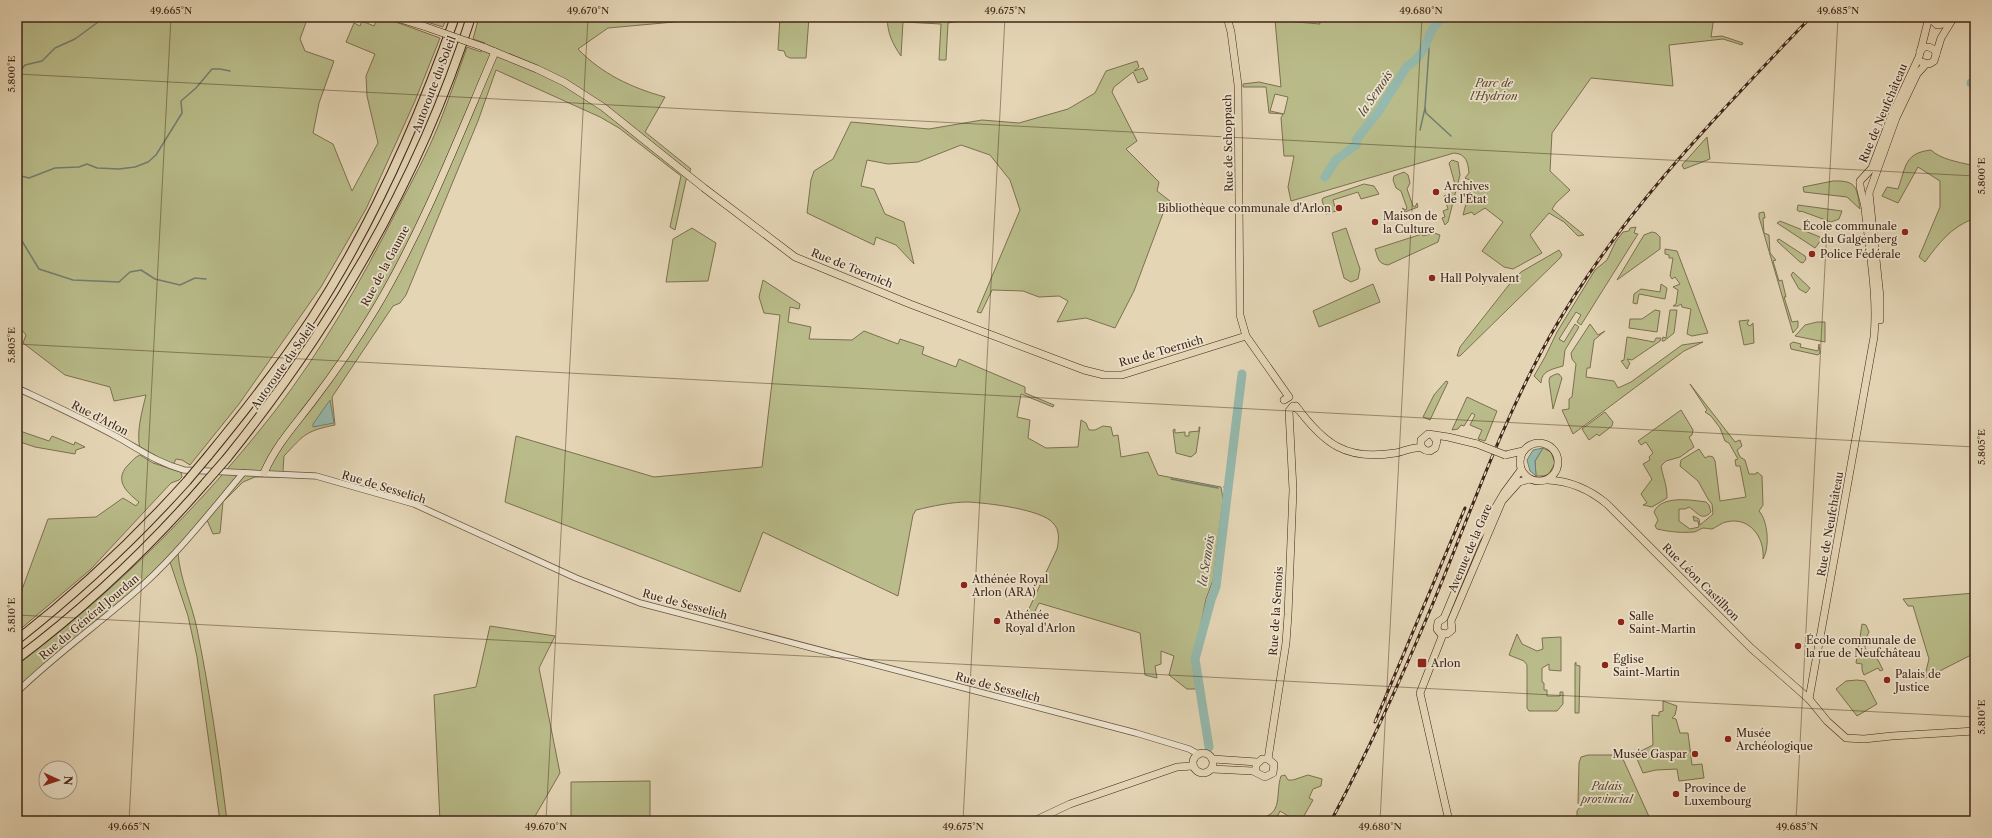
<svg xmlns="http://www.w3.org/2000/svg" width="1992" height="838" font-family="'Libre Caslon Text',serif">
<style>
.green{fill:#b9bc8a;stroke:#7d7050;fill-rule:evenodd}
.water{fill:#95b9ad;stroke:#737e71}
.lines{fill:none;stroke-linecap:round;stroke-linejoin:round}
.stream{stroke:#737e71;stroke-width:1.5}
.river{stroke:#95b9ad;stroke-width:9}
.minor-casing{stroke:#6a513e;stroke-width:7}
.major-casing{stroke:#412517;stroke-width:8}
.highway-casing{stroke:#412517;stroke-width:10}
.minor{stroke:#ede4cf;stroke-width:5.5}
.major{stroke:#e4d5b5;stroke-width:7}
.highway{stroke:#e4d5b5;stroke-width:8}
.rail-casing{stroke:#412517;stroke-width:3}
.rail{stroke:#ede4cf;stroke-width:1.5;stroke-dasharray:4.5;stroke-linecap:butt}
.major-bridge-casing{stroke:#412517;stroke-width:8;stroke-linecap:butt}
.highway-bridge-casing{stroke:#412517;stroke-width:10;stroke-linecap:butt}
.major-bridge{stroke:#e4d5b5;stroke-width:7}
.highway-bridge{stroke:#e4d5b5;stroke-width:8}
.ticks{fill:none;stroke:#412517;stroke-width:1;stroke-opacity:0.45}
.poi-dot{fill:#8f2418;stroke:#ede4cf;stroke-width:1.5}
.labels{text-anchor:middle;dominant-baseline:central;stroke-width:3.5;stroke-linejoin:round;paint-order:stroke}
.park-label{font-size:11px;font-style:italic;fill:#5f4b34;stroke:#ede4cf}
.street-label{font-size:11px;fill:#412517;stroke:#ede4cf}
.poi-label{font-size:11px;fill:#412517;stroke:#ede4cf;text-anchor:start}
.water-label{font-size:12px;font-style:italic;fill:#564a3c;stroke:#ede4cf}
.neatline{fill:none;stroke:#412517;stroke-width:1.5}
.ticks-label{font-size:10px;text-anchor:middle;fill:#412517}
</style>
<rect width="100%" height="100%" fill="#e4d5b5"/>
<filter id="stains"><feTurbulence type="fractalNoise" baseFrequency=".005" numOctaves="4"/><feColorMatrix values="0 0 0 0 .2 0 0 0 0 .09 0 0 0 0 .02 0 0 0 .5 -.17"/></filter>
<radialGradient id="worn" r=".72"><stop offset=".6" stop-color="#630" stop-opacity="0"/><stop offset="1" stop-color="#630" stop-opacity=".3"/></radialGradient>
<!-- green -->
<g class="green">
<path d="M17,17H308L300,39L305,51L334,61L319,103L313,133L333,144L352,191L378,143L367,96L366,76L375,54L346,42L354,23L360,26L362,21L374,26L378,17H382L440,38L415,101L366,209L321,287L239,404L190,465L182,460L176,459L173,465L140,449C136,433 142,411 146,395L114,401L110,387L65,375L23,343L26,335L17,324Z"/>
<path d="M417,17H447L443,27L417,19Z"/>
<path d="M479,17H729L608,28L578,49C602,74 632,88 665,97L645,132L691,169L686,180L675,230L670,227L681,176L619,128L600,117L496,70L478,121L406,295L400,303L393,306L332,397L335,425C305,431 304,435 284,456L283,470L287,477H255L243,482L223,502L220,533L213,534L207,520L178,553C180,579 192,604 197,629C210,693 219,757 227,821H220L197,657L188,616L169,559L17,692V665C114,592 200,507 275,411C322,350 361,281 396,212C411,183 427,154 439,124C449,99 458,73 467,47L481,52L485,43L473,39Z"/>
<path d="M780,17H809L806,58H790L786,56L784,51L778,50Z"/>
<path d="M877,17H982L948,23L946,60H939L941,24L903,22L901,56C892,43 888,34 887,18Z"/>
<path d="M1318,17H1714L1711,37L1722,36L1743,43L1742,45L1723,39L1669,45L1673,86L1591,78L1552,133L1550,171L1570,190L1556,203L1552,209L1584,235L1578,236L1564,222L1549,213L1530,235L1542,253L1513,269L1504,267L1482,251L1503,222L1485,208L1474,215L1472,212L1463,215L1472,181L1465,178L1469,173C1468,162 1466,154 1454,153L1291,201L1288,187L1294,156H1284L1281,118L1283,114L1269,113L1266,87H1243V84L1259,82L1281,87L1275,20L1320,24ZM1275,94L1288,97L1284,114L1270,111Z"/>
<path d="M1137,61L1139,67L1134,71L1143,68L1148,79L1138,83L1133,72L1114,87L1112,92L1137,141L1126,149L1159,182L1157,191L1170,201V204L1165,208L1134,291L1115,328L1086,318L1057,322L1068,301L1059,296L1039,297L1023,291L992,290L981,313L977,312L1020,210L1010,180L990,155L961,145L918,162L888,164L867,160L861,186L874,189L885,214L904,222L914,264L896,245L876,237L874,245L807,213L811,180L814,171L833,159L851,122L929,129L982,120L1019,123L1068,109L1095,93L1106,71Z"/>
<path d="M1707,137L1710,159L1684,169L1682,165Z"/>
<path d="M1931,150C1940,159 1958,162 1971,165L1975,174V201L1971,204L1973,219C1951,227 1938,244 1925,262L1919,257L1940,207V181L1918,167L1898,203L1882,196L1887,187L1898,189C1906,167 1904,153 1931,150Z"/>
<path d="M1452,160L1458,162L1460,175L1448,222L1445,225L1442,218L1445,217L1443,211L1448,209L1444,196L1450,193L1455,184L1449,163Z"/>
<path d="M1404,172L1408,175L1410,183L1407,189L1413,206L1415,207L1417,203L1418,207L1405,212L1402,208L1406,210L1407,208L1401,191L1396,188L1393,180L1394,176Z"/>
<path d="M1833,181C1857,180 1857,188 1860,209L1847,197L1804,192L1803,187Z"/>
<path d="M1364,184L1374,186L1379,194L1361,199L1358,192L1333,200L1336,211L1326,214L1322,200L1323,198Z"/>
<path d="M1798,205L1842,211L1839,219L1831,222L1801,211L1800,212L1797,210Z"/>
<path d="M1764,212L1765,218H1763L1764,233L1769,235L1770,253L1776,260L1773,261L1779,281L1782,280L1786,297H1784L1792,322L1798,321V327L1793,333L1759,217V213Z"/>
<path d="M1780,221L1820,237L1821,240L1815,248L1777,223Z"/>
<path d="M1636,227L1634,233L1638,234L1581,325L1577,322L1581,315L1576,312L1559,339L1564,342L1575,324L1579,327L1565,350L1563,366C1554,369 1541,370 1541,383L1534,376L1545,357L1557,332L1595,270L1607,260L1616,241L1623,232L1629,231L1630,228Z"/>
<path d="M692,228L716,243L708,281L666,282L673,239Z"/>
<path d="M1346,228L1360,269L1358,279L1351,282L1344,278L1332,233Z"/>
<path d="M1652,232L1656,233L1660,237V249L1617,280L1644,235Z"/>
<path d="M1434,233L1440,235L1438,242L1388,265C1378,264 1378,258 1375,249L1422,234L1423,236Z"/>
<path d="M1779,239L1805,256L1806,259L1803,263L1800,262L1778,242L1777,240Z"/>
<path d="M1665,249L1677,251L1708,333L1692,336L1687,334L1691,309L1682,307L1681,304L1678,306H1673L1676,304L1678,290L1673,287L1680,284L1675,277L1672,279L1670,276L1673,258H1669V255L1665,254Z"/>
<path d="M1559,250L1562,255L1560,258L1460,356H1457L1460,347L1512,281L1521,272Z"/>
<path d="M1793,272L1810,288L1806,293L1799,289L1791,275Z"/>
<path d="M763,280L800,304L799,309L790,307L788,322L811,327L809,339L852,340L864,331L898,344L900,339L924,347L922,354L956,367L959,359L1025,387V393L1054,405L1053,407L1021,394L1017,417L1030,420L1028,438L1046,448L1078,447L1081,420L1086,423L1089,430H1095L1103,426L1111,427L1113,436L1118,435L1121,457L1148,452L1158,475L1221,487L1223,499L1213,580L1206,599L1194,656L1193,667L1196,689H1187L1169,675L1174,656L1161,651V664L1155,666L1157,678L1145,675L1140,633L1039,603L1032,617L1026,615L1057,549C1059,540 1060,530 1053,523C1041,509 987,503 968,502C951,502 933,506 916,510L913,515L898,596L763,532L740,592L505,502L516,436L654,477L762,467L780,315L764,313L759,297Z"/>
<path d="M1373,284L1380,302L1319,327L1313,311Z"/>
<path d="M1661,284L1667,288L1665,299L1639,294L1637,304L1633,303L1634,294L1641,289L1660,292Z"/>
<path d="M1655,310L1660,311L1657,332L1629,328L1630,319H1642Z"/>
<path d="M1670,310H1677L1674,333L1664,341H1662L1663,337L1666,338Z"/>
<path d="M1749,320L1747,324L1750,326L1753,323L1754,343L1744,345L1739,321Z"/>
<path d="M1817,322H1825V342L1795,336L1805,325Z"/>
<path d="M1590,324L1598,335L1605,331L1594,340L1590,368H1587L1586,377L1614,381L1618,388L1631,382L1682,345L1703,342L1684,351L1573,434L1562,410L1569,409V399L1572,397L1576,364L1572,359L1571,353Z"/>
<path d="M1627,337L1654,342L1656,338H1661L1660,341L1632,360L1627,359L1630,363L1627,369L1621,361L1624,360Z"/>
<path d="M1793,342L1801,344L1800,347L1818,351L1819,344L1820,353L1818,355L1791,349L1790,344Z"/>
<path d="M1556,374H1559L1562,378L1553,409L1549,381L1550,377Z"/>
<path d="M1446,381L1448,382L1430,420L1423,417L1434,395Z"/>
<path d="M1690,384L1735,442L1740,440L1742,446L1737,450L1740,457L1745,460L1749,474H1756L1757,472L1762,476L1763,505L1759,511C1768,521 1770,547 1763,559C1765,537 1749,516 1726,522C1721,523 1717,527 1712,529C1709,529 1706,528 1703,528C1700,529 1698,531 1694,532C1682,533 1670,532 1657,529L1655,526L1658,520L1654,512C1661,495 1691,500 1706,502L1709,505L1711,512C1702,522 1697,512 1689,507L1685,509H1679V521L1690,529L1699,527L1698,521H1694L1693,516L1699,519L1700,525L1713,514L1712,504L1708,499L1698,481L1680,466L1681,460L1699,449L1705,458L1709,456L1713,457L1715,461L1720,501L1746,497L1740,466H1736L1735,460L1738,459L1729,443L1725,441L1720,428L1711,416L1705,412L1707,410Z"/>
<path d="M1467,397L1497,411L1485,441L1478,439L1482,430L1470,425L1475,415L1472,413L1464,426L1461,425L1458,429L1452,430Z"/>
<path d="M1681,410L1693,430L1692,435L1689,437L1694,447L1680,457L1666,461L1661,466C1663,478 1667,484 1667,498L1652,507L1643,505L1647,503L1641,494L1652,479L1643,464L1650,460L1649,457L1653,453L1646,442L1641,445L1638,441Z"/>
<path d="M1605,412L1613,422L1612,426L1599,436L1597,434L1589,440L1582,429Z"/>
<path d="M1199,427H1200L1196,453L1191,457L1176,453L1173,430L1175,429V433L1185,432V436H1189V432L1199,431Z"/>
<path d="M17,430L49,441L52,436L74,445L75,442L85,447L76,450L75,454L35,447L17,441Z"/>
<path d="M1543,448L1551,452L1555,463L1549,474L1544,476H1536L1535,461Z"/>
<path d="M140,455L153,463L181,472L182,477L179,480L171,483L90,570L17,632V597L20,595L48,519L96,517L123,498L136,506L139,502C125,491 113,479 130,463C133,460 135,457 140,455Z"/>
<path d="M1975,593V653L1924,679L1929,659L1913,606H1908L1903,599Z"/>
<path d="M1862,624L1866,625L1869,632L1865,640V648L1878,660L1883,670L1880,671L1878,668L1864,675L1862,670V664L1856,663Z"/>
<path d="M490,626L555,636L539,668L560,773L534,818L494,821H440L434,695L476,687Z"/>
<path d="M1517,634L1522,644L1537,651L1543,649L1542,638L1561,637V671L1549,670V664L1542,668V682L1544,683V690H1547V696H1560V692H1563V704L1557,711H1529L1527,708V665L1524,661L1509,655Z"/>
<path d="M1576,662V665L1580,666L1579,713H1575V663Z"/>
<path d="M1857,680L1865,681L1877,704L1857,716L1836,689L1846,681Z"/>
<path d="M1663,701L1677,706L1675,715L1672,718L1676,719L1680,733H1688L1692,765L1702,764L1704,778L1679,781L1677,769L1656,770L1643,773L1635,754L1653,745L1652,715L1659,716V712L1663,711Z"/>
<path d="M1588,755H1614L1622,757L1651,821H1577V811L1580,807L1578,803L1579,763L1581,757Z"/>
<path d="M1285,775L1288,780H1293L1308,775L1322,779L1321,786L1313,789L1309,798L1313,800L1301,821H1288L1290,817L1280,811L1275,821H1262L1259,818C1284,815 1275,794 1281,776Z"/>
<path d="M650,781V821H571V782Z"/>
</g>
<!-- water -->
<g class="water">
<path d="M330,400L334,423L313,427V424Z"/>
<path d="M1543,448L1535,461L1536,476L1530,471L1527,460L1533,450Z"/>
</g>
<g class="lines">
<!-- stream -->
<g class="stream">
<path d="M1428,42L1429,50L1425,107L1426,113L1451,136"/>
<path d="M17,75L25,65L42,61L55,48L75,39L105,17"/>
<path d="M1420,130L1425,108"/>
<path d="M17,175L29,178L55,168L79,167L87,164L97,168L119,169L135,167L148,162L156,155L182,113L181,101L196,88L212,69H220L230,71"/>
<path d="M17,238L22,241L39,269L73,280L119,282L130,272L141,270L155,279L180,285L195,278L206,279"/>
<path d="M1171,479L1218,488"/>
<path d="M1224,487L1228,486"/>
</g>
<!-- river -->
<g class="river">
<path d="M1971,83L1975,85"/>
<path d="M1325,177L1336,160L1357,144L1356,140L1378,112L1407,66C1422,59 1425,44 1432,30C1435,25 1439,21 1442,17"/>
<path d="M1209,747L1195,659L1211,600L1216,587L1242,374"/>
</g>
<!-- minor casing -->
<g class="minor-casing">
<g id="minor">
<path d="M17,388C51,404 86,420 119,438C142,451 158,463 184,470L316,476L414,504L576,578L640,603L1136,733L1189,749L1198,754"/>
<path d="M17,692C57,653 103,621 144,584C180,551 211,511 243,473"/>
</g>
</g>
<!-- major casing -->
<g class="major-casing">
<g id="major">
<path d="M394,17L426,27"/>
<path d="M1227,17L1231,32L1238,85L1240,315L1246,336L1289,397L1284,400"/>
<path d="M1929,17L1937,25L1943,24L1952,19"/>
<path d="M483,47L537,69L564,82L603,107L704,188L795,257L910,304L1084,370L1104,375H1122L1246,336"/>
<path d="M1920,51L1924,47H1929L1935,50L1936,54"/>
<path d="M1922,62L1929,64L1934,61L1941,38L1954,17"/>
<path d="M1880,320V297L1869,193L1896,118L1917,74L1926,64"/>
<path d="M1296,406C1324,444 1346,461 1395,453C1404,452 1412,446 1422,448"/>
<path d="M1433,436L1437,441L1435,448L1430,451C1423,451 1420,447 1421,440L1428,434L1448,437L1477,444"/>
<circle cx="1539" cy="462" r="19"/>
<path d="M1505,455L1523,451"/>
<path d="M1521,470L1504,493L1477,539L1444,618L1438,622L1437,629L1440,633L1447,634L1452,630L1451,621L1502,501L1519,482L1530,479"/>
<path d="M264,473C276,445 295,425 313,401C336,371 357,340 376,308C424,227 458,138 495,52"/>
<path d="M1548,480C1571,481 1589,489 1607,504L1751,648L1809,699L1827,721L1846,738L1864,739L1892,736L1975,731"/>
<path d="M1443,634L1420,693L1449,821"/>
<path d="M1809,699L1874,337C1878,294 1869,251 1865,208C1864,199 1859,189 1860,181L1872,168L1891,117L1919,57L1929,17"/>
<circle cx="1203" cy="763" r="10"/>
<path d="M1213,759L1257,762"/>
<path d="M1268,759L1286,643L1288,615L1293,490L1289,411L1293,406L1299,410"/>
<path d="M1212,769L1253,771L1265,777L1273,773L1274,764L1268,759H1262L1256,765V772"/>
<path d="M1034,821L1070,804L1177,767L1193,766"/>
</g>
</g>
<!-- highway casing -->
<g class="highway-casing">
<g id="highway">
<path d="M208,456C245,411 280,366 312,318C373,224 418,122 455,17"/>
<path d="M227,458C334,325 419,181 471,17"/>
<path d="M17,640C78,592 135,539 187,481"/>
<path d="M17,659C86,607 149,548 206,482"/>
</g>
</g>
<!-- minor -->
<use href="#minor" class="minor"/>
<!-- major -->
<use href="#major" class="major"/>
<!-- highway -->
<use href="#highway" class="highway"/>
<!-- rail casing -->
<g class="rail-casing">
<g id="rail">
<path d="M1375,722L1465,508"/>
<path d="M1331,821C1373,742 1409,662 1443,579C1476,497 1506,414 1550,336C1619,215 1715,117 1811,17"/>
</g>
</g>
<!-- rail -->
<use href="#rail" class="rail"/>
<!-- major-bridge casing -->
<g class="major-bridge-casing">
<g id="major-bridge">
<path d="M426,27L483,47"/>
<path d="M1477,444L1505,455"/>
</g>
</g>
<!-- highway-bridge casing -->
<g class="highway-bridge-casing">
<g id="highway-bridge">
<path d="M187,481L208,456"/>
<path d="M206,482L227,458"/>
</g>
</g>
<!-- major-bridge -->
<use href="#major-bridge" class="major-bridge"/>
<!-- highway-bridge -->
<use href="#highway-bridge" class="highway-bridge"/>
</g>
<!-- ticks -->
<path class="ticks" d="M17,74L1975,176M17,344L1975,447M17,615L1975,717M129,821L171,17M546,821L588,17M963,821L1005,17M1380,821L1422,17M1796,821L1838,17"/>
<!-- markers -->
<g class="poi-dot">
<circle cx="1436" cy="192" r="4"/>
<circle cx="1339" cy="208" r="4"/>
<circle cx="1375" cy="222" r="4"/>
<circle cx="1905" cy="232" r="4"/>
<circle cx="1812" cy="254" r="4"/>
<circle cx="1432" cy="278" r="4"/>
<circle cx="964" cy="585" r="4"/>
<circle cx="997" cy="621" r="4"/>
<circle cx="1621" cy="622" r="4"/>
<circle cx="1798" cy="646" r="4"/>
<rect x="1417" y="658" width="10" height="10" rx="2"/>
<circle cx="1605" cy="665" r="4"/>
<circle cx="1887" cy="680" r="4"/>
<circle cx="1728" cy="739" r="4"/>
<circle cx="1695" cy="754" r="4"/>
<circle cx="1676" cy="794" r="4"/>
</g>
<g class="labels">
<!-- park labels -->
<g class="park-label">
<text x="1494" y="83">Parc de<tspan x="1494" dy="13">l'Hydrion</tspan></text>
<text x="1607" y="786">Palais<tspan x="1607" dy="13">provincial</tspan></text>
</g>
<!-- street labels -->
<g class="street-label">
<text transform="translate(434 84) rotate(-69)">Autoroute du Soleil</text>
<text transform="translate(1883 113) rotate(-67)">Rue de Neufchâteau</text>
<text transform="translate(1228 143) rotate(-91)">Rue de Schoppach</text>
<text transform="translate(385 266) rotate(-62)">Rue de la Gaume</text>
<text transform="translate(852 268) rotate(22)">Rue de Toernich</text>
<text transform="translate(1161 351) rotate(-16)">Rue de Toernich</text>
<text transform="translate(283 366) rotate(-55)">Autoroute du Soleil</text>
<text transform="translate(100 418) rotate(27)">Rue d'Arlon</text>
<text transform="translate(384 487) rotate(17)">Rue de Sesselich</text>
<text transform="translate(1830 524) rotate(-80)">Rue de Neufchâteau</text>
<text transform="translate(1470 548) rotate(-67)">Avenue de la Gare</text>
<text transform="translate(1701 582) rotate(45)">Rue Léon Castilhon</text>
<text transform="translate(685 604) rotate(15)">Rue de Sesselich</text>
<text transform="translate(1276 611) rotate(-86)">Rue de la Semois</text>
<text transform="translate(89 617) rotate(-40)">Rue du Général Jourdan</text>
<text transform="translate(998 687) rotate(15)">Rue de Sesselich</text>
</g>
<!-- poi labels -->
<g class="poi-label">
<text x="1444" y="186">Archives<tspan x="1444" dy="13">de l'État</tspan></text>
<text x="1331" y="208" text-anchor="end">Bibliothèque communale d'Arlon</text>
<text x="1383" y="216">Maison de<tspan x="1383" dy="13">la Culture</tspan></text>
<text x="1897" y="226" text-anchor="end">École communale<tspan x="1897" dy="13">du Galgenberg</tspan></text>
<text x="1820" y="254">Police Fédérale</text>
<text x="1440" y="278">Hall Polyvalent</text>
<text x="972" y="579">Athénée Royal<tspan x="972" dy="13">Arlon (ARA)</tspan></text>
<text x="1005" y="615">Athénée<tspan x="1005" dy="13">Royal d'Arlon</tspan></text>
<text x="1629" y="616">Salle<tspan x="1629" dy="13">Saint-Martin</tspan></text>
<text x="1806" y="640">École communale de<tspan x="1806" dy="13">la rue de Neufchâteau</tspan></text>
<text x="1613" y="659">Église<tspan x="1613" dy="13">Saint-Martin</tspan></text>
<text x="1431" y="663">Arlon</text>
<text x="1895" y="674">Palais de<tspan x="1895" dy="13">Justice</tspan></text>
<text x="1736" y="733">Musée<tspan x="1736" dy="13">Archéologique</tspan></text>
<text x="1687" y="754" text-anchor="end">Musée Gaspar</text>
<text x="1684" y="788">Province de<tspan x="1684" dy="13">Luxembourg</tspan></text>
</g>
<!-- water labels -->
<g class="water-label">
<text transform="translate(1375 93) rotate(-56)">la Semois</text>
<text transform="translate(1206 560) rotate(-81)">la Semois</text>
</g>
</g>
<!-- margin -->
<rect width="1992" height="838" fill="none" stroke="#e4d5b5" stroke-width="44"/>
<!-- north arrow -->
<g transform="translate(58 780) rotate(93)"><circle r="19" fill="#ede4cf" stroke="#a89885"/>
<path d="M0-3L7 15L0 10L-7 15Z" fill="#8f2418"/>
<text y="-6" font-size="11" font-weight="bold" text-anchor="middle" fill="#412517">N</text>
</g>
<rect x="22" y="22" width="1948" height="794" class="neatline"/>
<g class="ticks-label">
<text x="171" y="14">49.665°N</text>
<text x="588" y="14">49.670°N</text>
<text x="1005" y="14">49.675°N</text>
<text x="1421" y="14">49.680°N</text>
<text x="1838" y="14">49.685°N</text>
<text transform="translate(11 74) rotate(-90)" y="4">5.800°E</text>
<text transform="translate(1981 176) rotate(-90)" y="4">5.800°E</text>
<text transform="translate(11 345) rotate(-90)" y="4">5.805°E</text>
<text transform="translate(1981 447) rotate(-90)" y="4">5.805°E</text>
<text transform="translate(11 615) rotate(-90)" y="4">5.810°E</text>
<text transform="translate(1981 717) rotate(-90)" y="4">5.810°E</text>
<text x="129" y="830">49.665°N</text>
<text x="546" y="830">49.670°N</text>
<text x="963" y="830">49.675°N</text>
<text x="1380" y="830">49.680°N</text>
<text x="1797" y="830">49.685°N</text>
</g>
<rect width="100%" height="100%" filter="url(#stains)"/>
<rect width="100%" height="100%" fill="url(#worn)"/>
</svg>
